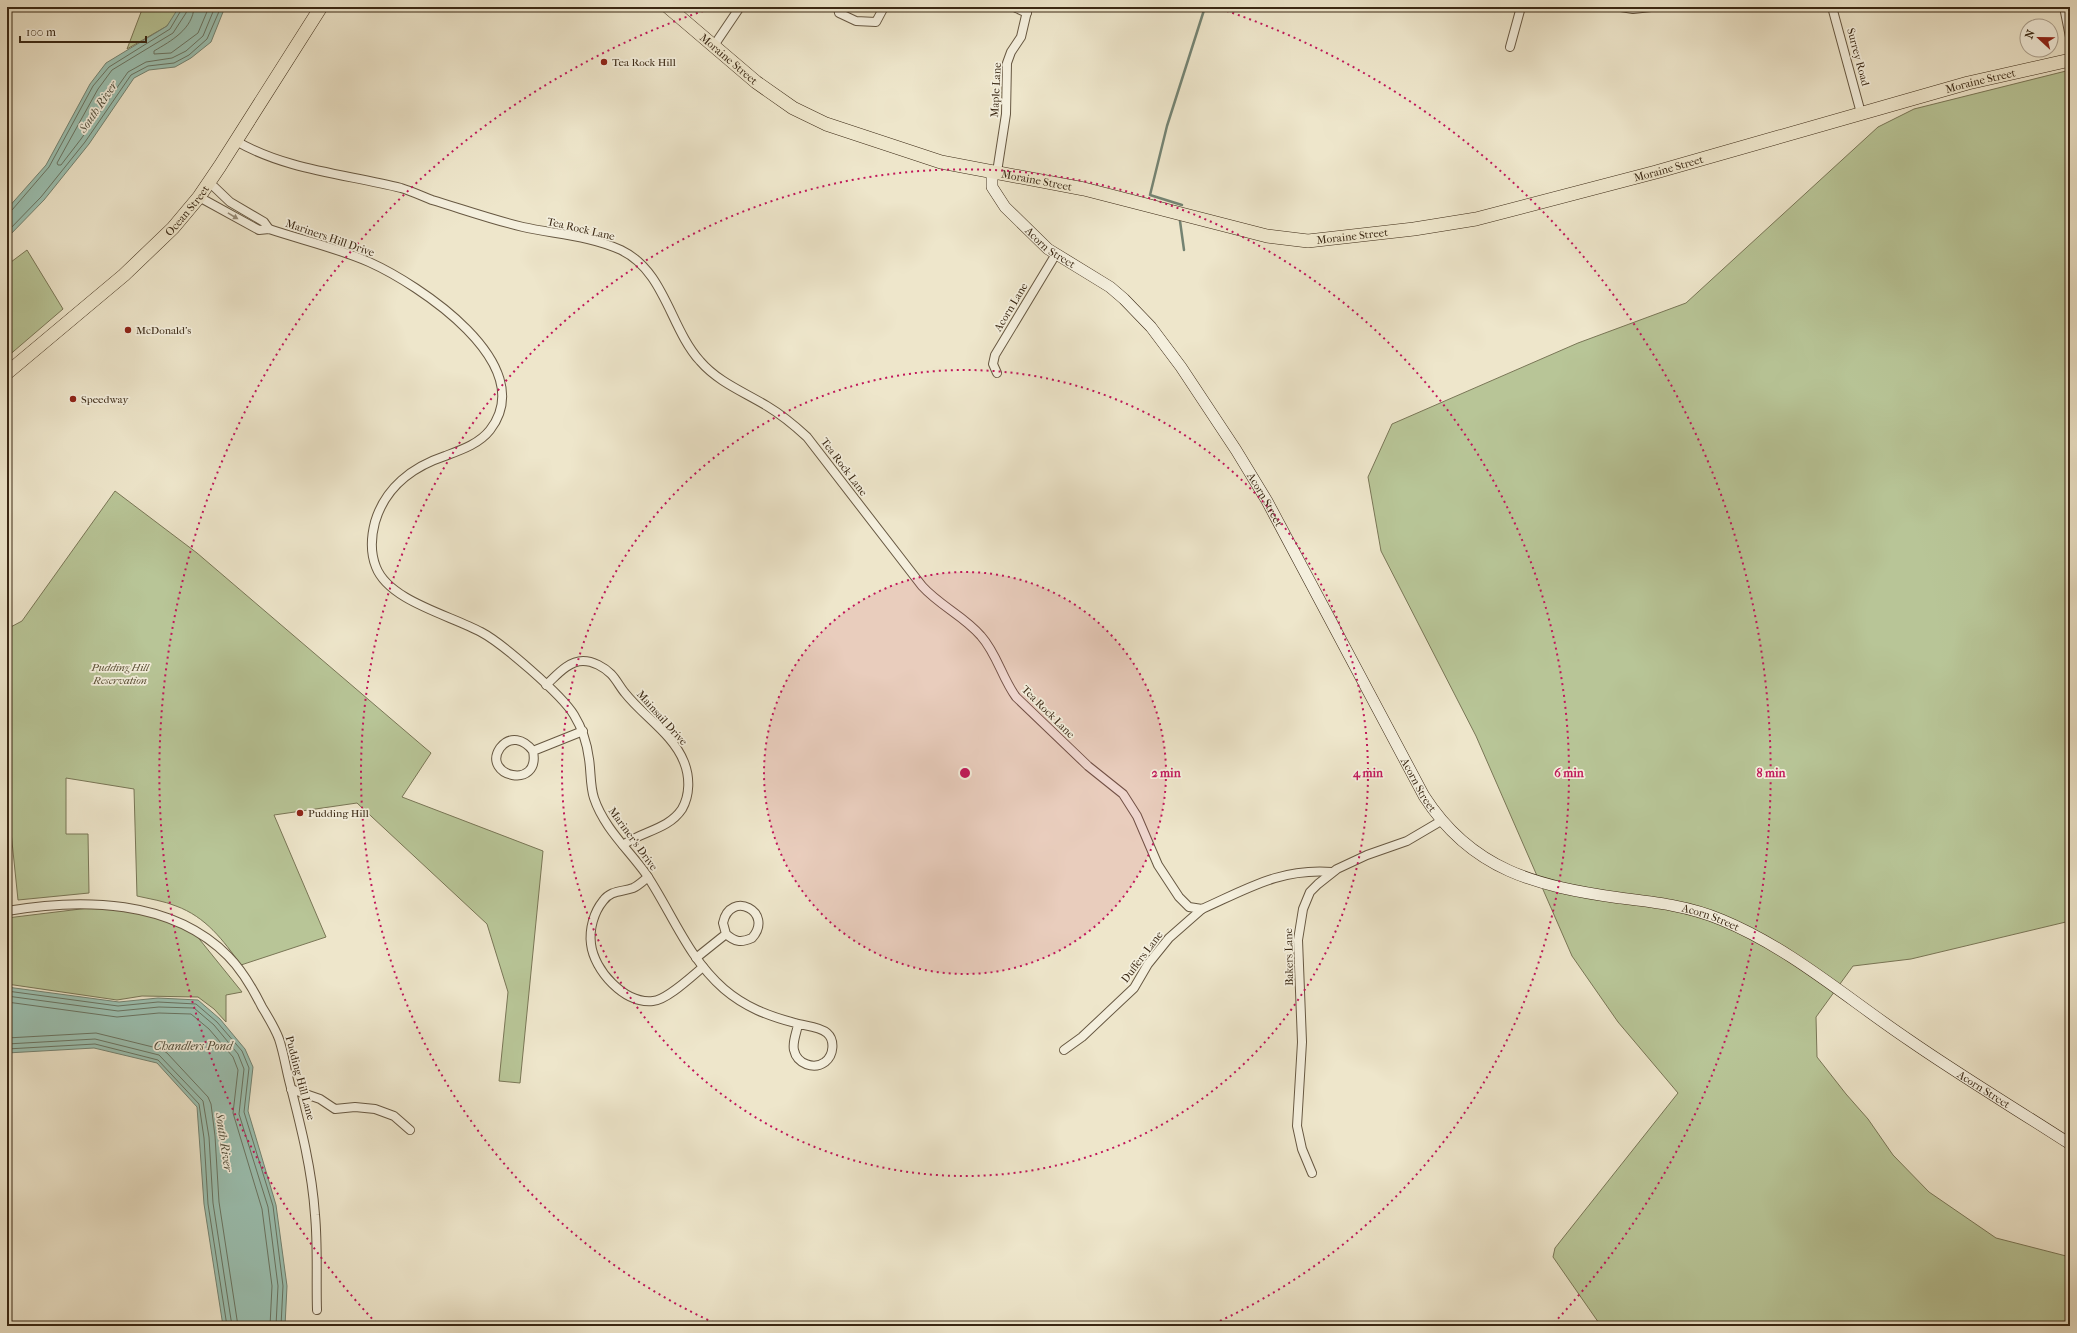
<svg xmlns="http://www.w3.org/2000/svg" width="2077" height="1333" font-family="'IM FELL French Canon',serif">
<style>
.green{fill:#b8c597;stroke:#797656}
.water{fill:#9bc0b1;stroke:#748372}
.lines{fill:none;stroke-linecap:round;stroke-linejoin:round}
.shore{stroke:#6a7462;stroke-width:1}
.stream{stroke:#748372;stroke-width:2.5}
.street-casing{stroke:#675842;stroke-width:10}
.secondary-casing{stroke:#3a2814;stroke-width:12}
.primary-casing{stroke:#3a2814;stroke-width:14}
.street{stroke:#f4efdd;stroke-width:8}
.secondary{stroke:#f4efdd;stroke-width:11}
.primary{stroke:#eee6cb;stroke-width:13}
.oneway{fill:#978c78}
.ring{fill:none;stroke:#c2185b;stroke-width:2;stroke-dasharray:2 4}
.poi-dot{fill:#8f2418;stroke:#f4efdd;stroke-width:1.5}
.labels{text-anchor:middle;dominant-baseline:central;stroke-width:3.5;stroke-linejoin:round;paint-order:stroke}
.street-label{font-size:11px;fill:#3a2814;stroke:#f4efdd}
.poi-label{font-size:11px;fill:#3a2814;stroke:#f4efdd;text-anchor:start}
.park-label{font-size:11px;font-style:italic;fill:#5a4f35;stroke:#f4efdd}
.water-label{font-size:12px;font-style:italic;fill:#524e3b;stroke:#f4efdd}
.centre{fill:#c2185b;stroke:#f4efdd;stroke-width:2}
.ring-label{font-size:12px;text-anchor:middle;font-weight:bold;fill:#c2185b;stroke:#f4efdd;stroke-width:3.5;stroke-linejoin:round;paint-order:stroke}
</style>
<rect width="100%" height="100%" fill="#eee6cb"/>
<filter id="stains"><feTurbulence type="fractalNoise" baseFrequency=".005" numOctaves="4"/><feColorMatrix values="0 0 0 0 .2 0 0 0 0 .09 0 0 0 0 .02 0 0 0 .5 -.17"/></filter>
<radialGradient id="worn" r=".72"><stop offset=".6" stop-color="#630" stop-opacity="0"/><stop offset="1" stop-color="#630" stop-opacity=".3"/></radialGradient>
<!-- green -->
<g class="green">
<path d="M143,7H181L167,26L127,49Z"/>
<path d="M2070,70V921L1911,959L1853,966L1816,1017L1817,1057L1846,1094L1868,1119L1893,1155L1929,1192L1996,1238L2070,1257V1326H1601L1553,1257L1555,1248L1678,1093L1618,1022L1572,956L1476,736L1381,551L1368,477L1392,424L1578,343L1686,303L1878,127L1914,109Z"/>
<path d="M27,250L63,309L7,357V265Z"/>
<path d="M115,491L197,553L431,753L402,797L543,851L520,1083L499,1081L508,992L487,924L357,803L274,815L326,937L241,965C223,940 206,917 176,906C164,901 150,899 137,896L134,789L66,778V834H88L89,893L18,900L7,793V629L22,621Z"/>
<path d="M97,907L131,910L167,921L196,935L242,992L226,995V1022L214,1009L198,997L142,996L117,1000L7,984V918Z"/>
</g>
<!-- water -->
<g class="water">
<path d="M179,7H225L211,42L191,58L175,67L149,70L134,78L89,144L44,200L7,238V209L46,165L90,84L106,63L167,26Z"/>
<path d="M7,987L119,1002L158,998L198,1000L220,1019L245,1049L253,1067L248,1111L276,1205L287,1286L285,1326H223L204,1204L197,1107L157,1063L94,1048L7,1053Z"/>
</g>
<g class="lines">
<!-- shore -->
<g class="shore">
<path d="M188,7L186,13L173,33L112,70L98,89L57,163L58,165H61L81,139L128,72L146,62L172,58L186,51L203,36L215,7"/>
<path d="M194,7C193,29 171,41 154,51V54L171,53L198,33L209,7"/>
<path d="M7,211L12,210L49,167L93,86L109,67L170,29L183,7"/>
<path d="M7,232L41,197L85,142L131,75L148,66L174,63L189,55L207,39L221,7"/>
<path d="M7,991L118,1006L158,1002L196,1004L217,1022L242,1051L249,1068L244,1112L273,1206L283,1286L281,1326"/>
<path d="M7,996L118,1011L159,1007L194,1008L214,1025L238,1054L244,1069L239,1114L268,1207L278,1286L276,1326"/>
<path d="M7,1002L117,1017L159,1013L191,1014L209,1029L233,1057L238,1070L233,1113L262,1209L272,1286L270,1326"/>
<path d="M7,1038L96,1033L161,1049L167,1053L208,1097L211,1104L215,1136L219,1202L238,1326"/>
<path d="M7,1044L95,1039L159,1055L203,1101L209,1137L213,1203L232,1326"/>
<path d="M7,1049L95,1044L158,1060L199,1104L204,1138L208,1204L227,1326"/>
</g>
<!-- stream -->
<g class="stream">
<path d="M1182,205L1150,195L1167,126L1205,7"/>
<path d="M1180,221L1184,250"/>
</g>
<!-- street casing -->
<g class="street-casing">
<g id="street">
<path d="M838,7L839,13L856,21L876,22L884,7"/>
<path d="M1014,7L1027,13"/>
<path d="M1621,7L1633,9L1651,7"/>
<path d="M1832,7L1861,113"/>
<path d="M2064,7L2070,37"/>
<path d="M713,47L740,7"/>
<path d="M1510,47L1521,7"/>
<path d="M236,141C286,170 345,174 401,188C411,191 422,196 432,200C462,209 493,220 523,227C555,234 591,236 621,250C665,271 670,328 700,361C718,382 744,392 767,406C782,415 794,425 807,437L922,586C940,606 964,616 981,636C997,654 1002,678 1016,697L1088,766L1123,794L1137,816L1158,865L1179,897L1189,907L1202,909C1247,889 1280,868 1332,872"/>
<path d="M997,172L1006,114L1007,63L1011,52L1021,37L1028,7"/>
<path d="M209,182L230,202L264,222L269,229"/>
<path d="M199,197L259,230L269,229C302,240 337,248 369,262C418,284 541,364 490,430C479,444 461,450 445,456C412,467 385,488 375,522C371,537 370,552 376,567C389,601 450,615 481,632C502,643 562,695 574,715C582,728 587,743 589,759C591,771 590,786 594,798C604,828 628,849 646,874C672,913 688,958 724,989C745,1007 768,1016 795,1023C804,1026 819,1026 827,1033C835,1040 834,1055 825,1062C814,1070 797,1064 794,1050C792,1042 797,1032 798,1024"/>
<path d="M997,373L993,364L995,355L1056,254"/>
<path d="M546,685C556,676 568,661 583,661C593,661 604,667 611,674C616,679 620,687 625,693C643,716 673,734 684,762C690,777 690,795 682,809C668,830 642,831 623,845"/>
<path d="M533,751C541,791 481,776 500,748C510,735 524,739 533,751L583,731"/>
<path d="M648,877C643,881 638,886 633,888C622,892 611,890 603,901C594,912 589,929 591,944C594,970 624,1004 653,1001C667,1000 692,976 703,967"/>
<path d="M7,911C81,898 172,899 228,956C243,971 253,989 262,1007C268,1017 275,1028 279,1039C284,1054 286,1069 290,1084C301,1127 312,1170 315,1215C318,1247 316,1279 317,1310"/>
<path d="M696,958L726,934C735,942 741,943 752,938C775,912 730,889 723,923L726,934"/>
<path d="M1064,1050L1082,1037L1134,988L1148,964L1169,938L1202,909"/>
<path d="M291,1089L320,1099L335,1109L355,1107L375,1109L394,1116L410,1130"/>
<path d="M1312,1173L1302,1149L1297,1126L1302,1042L1298,940L1303,909L1310,892L1318,884L1337,869L1367,855L1407,841L1441,821"/>
</g>
</g>
<!-- secondary casing -->
<g class="secondary-casing">
<g id="secondary">
<path id="s1" d="M992,171V187L1005,207L1048,249L1110,287L1124,299L1151,327L1181,367L1236,450L1267,501L1424,796C1472,871 1537,886 1620,898C1654,902 1689,906 1722,920C1790,948 1848,999 1909,1040C1961,1076 2016,1109 2070,1144"/>
</g>
</g>
<!-- primary casing -->
<g class="primary-casing">
<g id="primary">
<path id="s2" d="M668,7L756,82L793,108L826,124L941,162L1084,189L1267,236L1308,241L1414,229L1476,219L1656,172L1968,83L2070,60"/>
<path id="s3" d="M7,373L124,275L173,228L199,197L220,166L321,7"/>
</g>
</g>
<!-- street -->
<use href="#street" class="street"/>
<!-- secondary -->
<use href="#secondary" class="secondary"/>
<!-- primary -->
<use href="#primary" class="primary"/>
</g>
<!-- one-way arrows -->
<defs><path id="oneway-solid" d="M-6-.8H1V-3.2L6.5 0L1 3.2V.8H-6Z"/></defs>
<use class="oneway" href="#oneway-solid" transform="translate(233 216) rotate(31)"/>
<!-- distance rings -->
<circle cx="965" cy="773" r="201" fill="#c2185b" fill-opacity=".12"/>
<g class="ring">
<circle cx="965" cy="773" r="201"/>
<circle cx="965" cy="773" r="403"/>
<path d="M719 1325A604 604 0 1 1 1211 1325"/>
<path d="M376 1323A806 806 0 0 1 709 9M1221 9A806 806 0 0 1 1554 1323"/>
</g>
<!-- markers -->
<g class="poi-dot">
<circle cx="604" cy="62" r="4"/>
<circle cx="128" cy="330" r="4"/>
<circle cx="73" cy="399" r="4"/>
<circle cx="300" cy="813" r="4"/>
</g>
<g class="labels">
<!-- street labels -->
<g class="street-label">
<text transform="translate(1858 57) rotate(75)">Surrey Road</text>
<text stroke="none"><textPath href="#s2" startOffset="80">Moraine Street</textPath></text>
<text stroke="none"><textPath href="#s2" startOffset="1387">Moraine Street</textPath></text>
<text transform="translate(996 90) rotate(-87)">Maple Lane</text>
<text stroke="none"><textPath href="#s2" startOffset="1063">Moraine Street</textPath></text>
<text stroke="none"><textPath href="#s2" startOffset="416">Moraine Street</textPath></text>
<text stroke="none"><textPath href="#s3" startOffset="243">Ocean Street</textPath></text>
<text transform="translate(581 229) rotate(13)">Tea Rock Lane</text>
<text stroke="none"><textPath href="#s2" startOffset="739">Moraine Street</textPath></text>
<text transform="translate(330 238) rotate(19)">Mariners Hill Drive</text>
<text stroke="none"><textPath href="#s1" startOffset="101">Acorn Street</textPath></text>
<text transform="translate(1011 307) rotate(-59)">Acorn Lane</text>
<text transform="translate(844 467) rotate(53)">Tea Rock Lane</text>
<text stroke="none"><textPath href="#s1" startOffset="437">Acorn Street</textPath></text>
<text transform="translate(1048 712) rotate(45)">Tea Rock Lane</text>
<text transform="translate(662 718) rotate(48)">Mainsail Drive</text>
<text stroke="none"><textPath href="#s1" startOffset="761">Acorn Street</textPath></text>
<text transform="translate(633 839) rotate(54)">Mariner's Drive</text>
<text stroke="none"><textPath href="#s1" startOffset="1096">Acorn Street</textPath></text>
<text transform="translate(1142 957) rotate(-53)">Duffers Lane</text>
<text transform="translate(1289 957) rotate(-91)">Bakers Lane</text>
<text transform="translate(300 1078) rotate(75)">Pudding Hill Lane</text>
<text stroke="none"><textPath href="#s1" startOffset="1420">Acorn Street</textPath></text>
</g>
<!-- poi labels -->
<g class="poi-label">
<text x="612" y="62">Tea Rock Hill</text>
<text x="136" y="330">McDonald's</text>
<text x="81" y="399">Speedway</text>
<text x="308" y="813">Pudding Hill</text>
</g>
<!-- park labels -->
<g class="park-label">
<text x="120" y="667">Pudding Hill<tspan x="120" dy="13">Reservation</tspan></text>
</g>
<!-- water labels -->
<g class="water-label">
<text transform="translate(98 107) rotate(-56)">South River</text>
<text x="193" y="1046">Chandlers Pond</text>
<text transform="translate(224 1142) rotate(81)">South River</text>
</g>
</g>
<circle cx="965" cy="773" r="6" class="centre"/>
<g class="ring-label">
<text x="1166" y="777">2 min</text>
<text x="1368" y="777">4 min</text>
<text x="1569" y="777">6 min</text>
<text x="1771" y="777">8 min</text>
</g>
<!-- margin -->
<rect width="2077" height="1333" fill="none" stroke="#eee6cb" stroke-width="24"/>
<rect x="8" y="8" width="2061" height="1317" fill="none" stroke="#3a2814" stroke-width="2"/>
<rect x="12" y="12" width="2053" height="1309" fill="none" stroke="#3a2814"/>
<!-- north arrow -->
<g transform="translate(2039 38) rotate(292)"><circle r="19" fill="#f4efdd" stroke="#aa9f8d"/>
<path d="M0-3L7 15L0 10L-7 15Z" fill="#8f2418"/>
<text y="-6" font-size="11" font-weight="bold" text-anchor="middle" fill="#3a2814">N</text>
</g>
<!-- scale -->
<path d="M20 36v6h126v-6" fill="none" stroke="#3a2814" stroke-width="2"/>
<text x="26" y="36" font-size="12" fill="#3a2814" stroke="#f4efdd" stroke-width="3" paint-order="stroke">100 m</text>
<rect width="100%" height="100%" filter="url(#stains)"/>
<rect width="100%" height="100%" fill="url(#worn)"/>
</svg>
